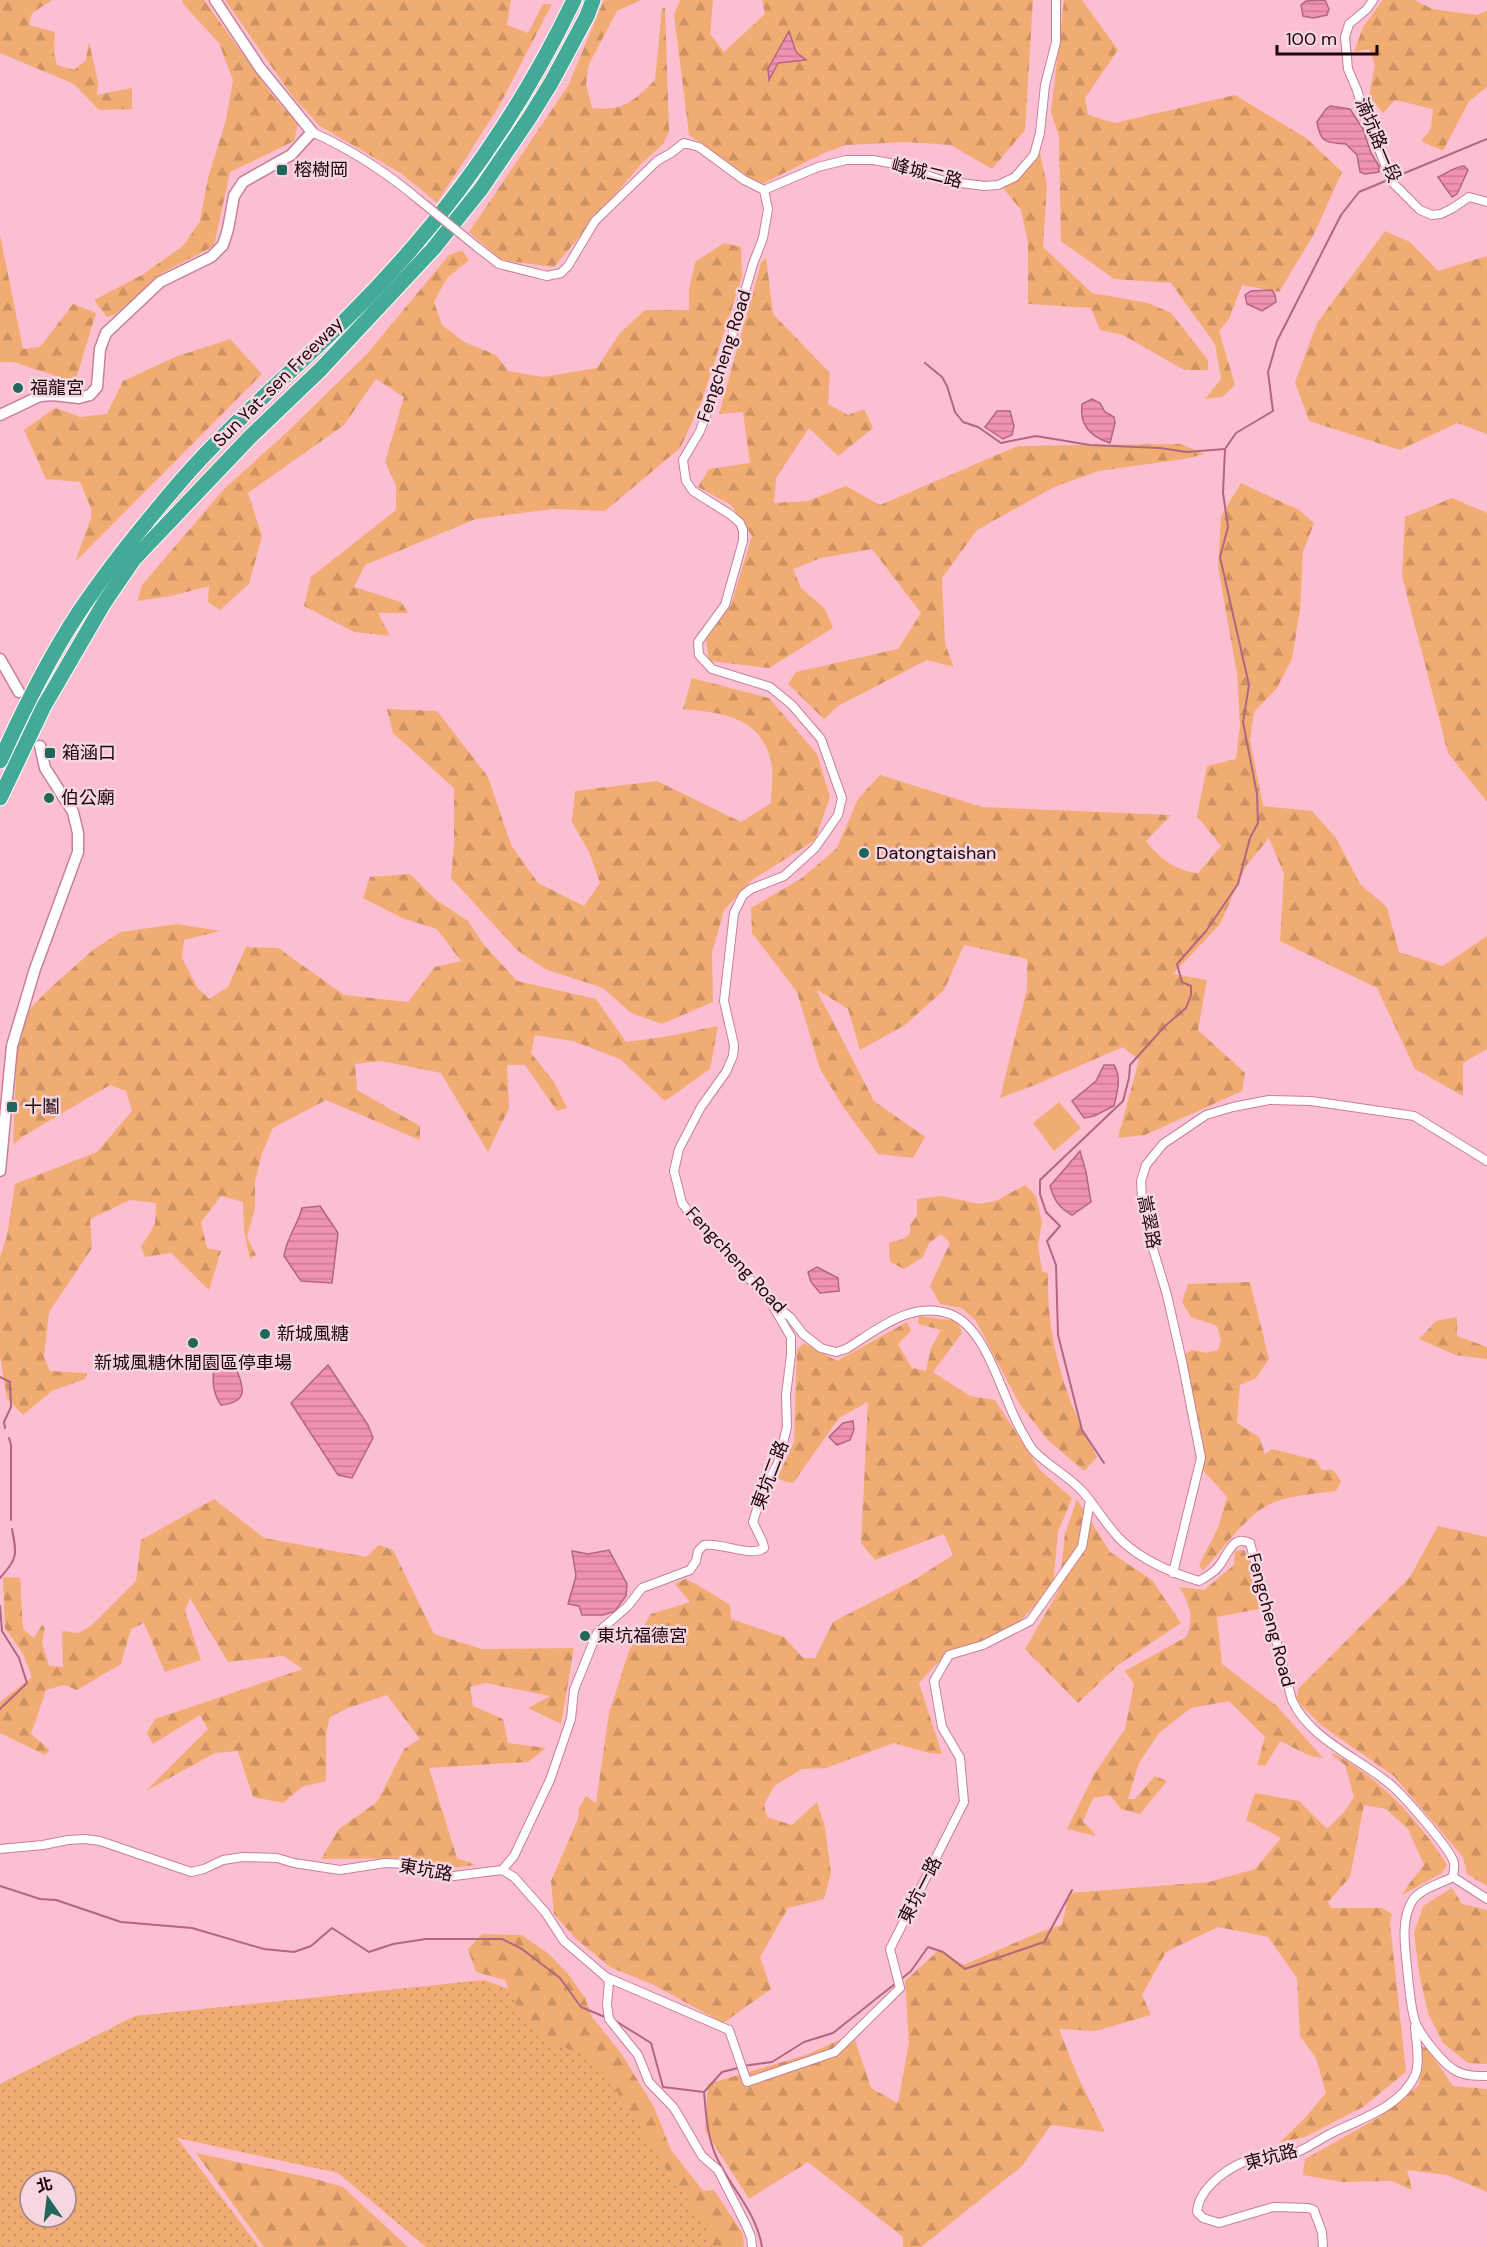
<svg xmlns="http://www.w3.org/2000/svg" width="1487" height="2247" font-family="'DM Sans','Noto Sans TC',sans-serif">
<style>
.grass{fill:url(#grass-dots);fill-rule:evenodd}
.forest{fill:url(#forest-firs)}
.garden{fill:#f1ac73}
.water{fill:url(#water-rules);stroke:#b0677f;stroke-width:1.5}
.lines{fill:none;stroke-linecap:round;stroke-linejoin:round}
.stream{stroke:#b0677f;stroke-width:2}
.minor-casing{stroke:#c78096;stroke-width:10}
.tertiary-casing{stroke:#c78096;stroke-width:13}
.motorway-casing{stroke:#fff;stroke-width:17}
.minor{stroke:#fff;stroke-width:8}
.tertiary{stroke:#fff;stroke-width:10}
.motorway{stroke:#44aa98;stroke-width:15}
.minor-bridge-casing{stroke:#c78096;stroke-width:10;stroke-linecap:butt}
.minor-bridge{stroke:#fff;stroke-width:8}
.poi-dot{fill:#20665a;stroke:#f6d6df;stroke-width:2}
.labels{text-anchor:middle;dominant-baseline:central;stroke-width:5;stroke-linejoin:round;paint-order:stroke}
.street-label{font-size:18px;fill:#1c040d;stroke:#f6d6df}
.poi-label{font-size:18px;fill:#1c040d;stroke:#f6d6df;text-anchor:start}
</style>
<defs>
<pattern id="grass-dots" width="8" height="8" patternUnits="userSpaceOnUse" patternTransform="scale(1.5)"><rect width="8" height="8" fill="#f1ac73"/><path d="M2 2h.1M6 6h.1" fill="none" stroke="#ce9262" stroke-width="1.8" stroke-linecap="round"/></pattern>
<pattern id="forest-firs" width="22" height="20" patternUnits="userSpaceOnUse" patternTransform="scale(1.5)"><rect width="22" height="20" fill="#f1ac73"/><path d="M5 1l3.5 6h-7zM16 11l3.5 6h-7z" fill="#ce9262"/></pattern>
<pattern id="water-rules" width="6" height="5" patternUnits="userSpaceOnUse" patternTransform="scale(1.5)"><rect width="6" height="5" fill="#f092b0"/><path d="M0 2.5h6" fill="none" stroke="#cd7c96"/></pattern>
</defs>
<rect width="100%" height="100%" fill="#fcbfd1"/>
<!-- grass -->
<path class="grass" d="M484,1980L568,2010L728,2247H426L338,2173L177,2138L259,2247H0V2084L135,2016ZM30,2181H66V2217H30Z"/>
<!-- forest -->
<g class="forest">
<path d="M0,0H52L32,13L29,25L55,32L54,53L57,65L74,70L86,60L89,42L98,82L97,95L132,88V109L99,110L74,84L0,53Z"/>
<path d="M182,0H204L272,95L298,124L294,141L230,172L214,246L162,273L116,314L107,317L94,300L142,275L183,246L200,221L208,178L226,120L233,80L219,43L184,5Z"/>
<path d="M225,0H511L507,25L528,33L543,4H552L498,108L437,203L402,174L320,126L293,97Z"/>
<path d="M604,0H641L617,11L589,64L586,84L592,108C625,111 633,101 655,80L662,8H665L669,132L663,144L641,164L554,267L501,260L469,232L568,86Z"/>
<path d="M680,0H713L710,34L724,52L765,14L762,0H1033L1025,130L992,169L951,145L906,142L846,145L824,153L760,185L689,135L674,15Z"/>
<path d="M1064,0H1082L1118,50L1085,98L1088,115L1115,123L1235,95L1306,138L1342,172L1314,234L1279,292L1242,285L1229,319L1219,331L1235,385L1222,397L1205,399L1221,379L1215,344L1171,283L1114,279L1061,241L1059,137L1051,112Z"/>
<path d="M1383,0H1415L1432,9L1477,15L1487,11V87L1469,101L1443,151L1421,141L1431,129L1433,109L1395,100L1383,113L1369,96L1375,65L1369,49L1354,52L1363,27Z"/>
<path d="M1040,153L1047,185L1043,247L1092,293L1148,303L1171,313L1208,360V370H1184L1123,335L1100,330L1091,308L1028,304V243L1021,210L1004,189Z"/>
<path d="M1385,231L1410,242L1438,271L1487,256V434L1457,423L1400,450L1309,421L1295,382L1317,323Z"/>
<path d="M0,235L23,349L40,347L73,304L96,313L75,382L13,362H0Z"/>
<path d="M724,243L741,247L742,277L701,403L680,448L605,511L553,509L476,519L365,565L354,587L401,602L408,613H378L390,636L354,632L304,606L311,577L396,510V485L385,462L404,397L376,379L344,425L248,493L262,536L249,584L220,610L208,602L209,586L171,596L137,601L142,585L224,489L284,435L366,355L449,255L462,250L469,260L447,278L434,302L442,325L464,342L496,355L508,371L543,377L597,368L620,333L645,310H689V290L695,262Z"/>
<path d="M766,257L773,314L830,373L828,404L848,415L864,409L873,428L838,456L809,428L776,478L774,503L808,501L846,486L880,505L1018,446L1180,444L1205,454L1184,459L1099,471L1054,487L977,530L942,578L945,644L954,667L927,660L838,706L824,719L788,684L796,672L898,649L921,613L872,549L821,558L793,569L801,588L825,609L833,628L769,668L709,661L706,639L731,605L752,536L731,505L698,487L709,469L750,463L743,412L719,414L761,263Z"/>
<path d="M230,339L262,374L75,562L91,518V508L80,482L46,479L24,430L55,408L81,417L107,414L123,381L175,357Z"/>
<path d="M1241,483L1299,510L1314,523L1303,552L1300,610L1292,659L1277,688L1254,712L1250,740L1263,806L1312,811L1336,838L1360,884L1387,907L1399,952L1443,966L1487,936V1049L1463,1063V1096L1415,1069L1377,988L1280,941L1284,874L1269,838L1246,866L1220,924L1173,974L1207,980L1198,1030L1245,1073L1242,1091L1145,1135L1118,1138L1139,1060L1123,1047L1035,1085L1000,1098L1027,989V959L964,945L944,990L905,1025L860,1050L848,1009L816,989L874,1101L925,1137L913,1158L878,1154L844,1108L820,1069L797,992L752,933L751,908L802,878L837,848L858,799L880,775L982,807L1171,815L1146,841C1158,857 1177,872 1198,873L1221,846L1197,816L1207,766L1236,759L1240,725L1237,674L1218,567L1221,516Z"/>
<path d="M1452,498L1487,513V802L1448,753L1402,576L1405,517Z"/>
<path d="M692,678L769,698L817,754L830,797L815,840L752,880L724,910L712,953L713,1002L662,1024L631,1013L603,988L545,969L517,950L451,878L454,844V788L393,733L387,709L437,711L488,777L511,845L538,883L584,906L600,883L590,854L572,822L575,791L657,781L741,822L771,803C771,790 774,773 771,761C760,716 722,713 683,709Z"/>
<path d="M410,874L435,899L468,921L484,945L517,981L596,999L626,1042L664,1037L718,1026L710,1069L665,1101L620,1059L573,1041L535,1035L531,1053L554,1082L567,1108L557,1111L525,1065H507L509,1108L488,1152L441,1073L381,1061L355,1064L357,1090L420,1126V1140L326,1100L273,1128L262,1153L255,1182V1208L247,1237L256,1255L250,1259L244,1231L243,1202L221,1196L201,1222L207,1248L221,1251L209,1290L171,1253L145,1257L141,1247L155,1224L156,1203L130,1200L90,1219L92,1248L49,1312L44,1357L50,1371L87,1373L85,1379L52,1391L23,1415L7,1398L0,1356V1257L7,1236L15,1184L97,1152L132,1111L126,1091L110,1085L22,1137L13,1145L17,1046L30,1009L47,991L94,949L121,932L177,924L220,931L184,940L182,958L197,987L209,999L228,987L246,947L278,948L344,995L408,1002L435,967L461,961L437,929L402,918L363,898L370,877Z"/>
<path d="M1025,1185L1036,1196L1042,1222L1038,1246L1042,1271L1048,1273C1046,1338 1065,1400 1097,1457L1084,1471L1048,1440L1020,1405L976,1321L962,1308L940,1304L930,1286L950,1243L941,1234L929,1243L923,1257L904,1269L890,1262L889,1243L903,1239L910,1234V1225L917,1216V1199L942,1196L979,1204L996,1201Z"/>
<path d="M1250,1282L1269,1359L1256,1378L1240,1385L1237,1423L1259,1437L1265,1454L1272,1449L1316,1460L1322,1470H1333L1341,1481L1336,1491C1313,1494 1289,1495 1268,1505C1246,1516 1220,1552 1203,1571L1199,1565L1218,1528L1227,1497L1202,1469L1185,1354L1192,1350L1206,1353L1218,1350L1221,1340L1217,1326L1191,1317L1182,1302L1188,1284Z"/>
<path d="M919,1316L957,1321L962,1333L933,1372L970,1396L995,1400L1040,1470L1072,1498L1058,1532L1053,1586L1014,1628L981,1643L949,1651L919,1683L942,1754L929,1753L894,1743L826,1768L802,1769L774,1786L764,1805L767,1817L792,1825L817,1802L825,1827L831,1873L824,1899L788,1908L760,1957L771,1989L723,2023L654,1985L610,1967L575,1938L554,1914L551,1881L578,1819L579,1808L586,1796L596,1803L609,1713L629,1651L651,1614L690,1602L675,1584L685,1579L698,1585L730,1605L731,1619L784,1637L803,1658H815L833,1622L914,1580L953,1555L944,1534L875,1560L861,1543L868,1402L839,1418L793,1483L777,1479L794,1442L797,1350L804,1343L837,1361L907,1322L911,1331L898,1344L912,1368L926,1371L931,1348L941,1330L918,1324Z"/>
<path d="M1457,1317V1336L1487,1347V1359L1455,1355L1419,1339L1436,1321Z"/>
<path d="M214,1499L264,1538L366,1557L379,1545L393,1550L434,1634L482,1649L574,1648L561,1724L528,1708L550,1696L486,1683L470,1687L473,1706L503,1719L508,1743L546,1748L528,1762L429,1768L457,1858L476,1865L450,1868L407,1858L321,1859L339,1829L377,1802L404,1749L420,1739L387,1695L348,1708L330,1717L326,1733V1781L302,1787L283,1803L253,1797L238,1751L215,1753L146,1791L208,1729L200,1715L153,1744L147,1733L155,1719L303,1669L283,1656L228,1662L190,1598L185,1611L201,1660L165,1672L144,1623L131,1629L121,1664L77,1690L64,1685L46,1690L31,1734L50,1750L45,1755L0,1733V1702L32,1677L23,1654L5,1628L3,1577L20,1578L23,1629L34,1638L42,1625L45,1628L42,1643L49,1666L63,1667L62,1631L78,1633L91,1626L136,1581L141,1540Z"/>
<path d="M1077,1499L1110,1552L1152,1580L1181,1623L1118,1665L1078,1703L1025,1649L1059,1590L1065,1534Z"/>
<path d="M1438,1526L1487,1537V1886L1467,1874L1463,1857L1394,1776L1322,1726L1296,1700L1299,1688L1410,1577Z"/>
<path d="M1244,1550L1249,1559L1259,1609L1217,1617L1222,1664L1277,1706L1323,1758L1310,1756L1280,1741L1265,1766L1257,1765L1265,1737L1229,1701L1191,1708L1159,1733L1139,1763L1128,1799H1135L1155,1776L1167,1781L1140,1814L1121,1809L1110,1795L1093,1798L1083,1822L1093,1831L1095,1836L1067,1829L1095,1773L1125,1729L1134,1684L1125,1671L1186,1637C1195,1620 1189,1602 1179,1587L1204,1590L1234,1565L1235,1551Z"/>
<path d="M1333,1753C1380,1778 1419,1820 1447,1865L1442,1873L1402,1895L1409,1884L1424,1865L1408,1829L1386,1809L1364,1805L1350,1877L1328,1902L1331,1908H1381L1392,1914L1390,1923L1406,2072L1363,2107L1305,2137L1280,2142L1304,2119L1326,2093L1316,2058L1300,2036L1297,1978L1268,1937L1218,1927L1166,1952L1142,1995L1151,2015L1096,2031L1059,2029L1078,2077L1105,2132L1051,2125L1022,2166L921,2247H903V2237L808,2162L749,2199L705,2130L708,2084L806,2055L853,2034L871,2088L898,2103L909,2043L905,1981L939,1950L964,1965L1040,1932L1062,1925L1069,1893L1209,1882L1255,1869L1281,1838L1246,1820L1255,1793L1299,1801L1327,1829L1344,1812L1354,1797L1345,1765L1332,1755Z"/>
<path d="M1452,1888L1462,1904L1487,1910V2064L1468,2063L1443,2043L1428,2013L1420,1978L1414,1933L1423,1906Z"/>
<path d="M482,1934L522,1935L549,1954L568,1974L585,1998L592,2017L621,2053L654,2107L671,2150L703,2191L714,2190L743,2234L744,2247H714L701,2216L673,2181L637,2121L608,2079L582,2054L549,2042L522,2019L505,1980L476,1972L468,1949Z"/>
<path d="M1422,2047L1427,2048L1453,2086L1487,2089V2192L1447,2175L1407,2170L1412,2190L1391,2181L1341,2182L1303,2175L1305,2159L1378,2118L1419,2085Z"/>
<path d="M196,2153L312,2178L343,2187L408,2247H264Z"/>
</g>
<!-- garden -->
<path class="garden" d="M1059,1102L1081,1128L1054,1151L1033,1123Z"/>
<!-- water -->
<g class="water">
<path d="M1325,0L1329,9L1327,15L1313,18L1303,16L1301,5L1306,1Z"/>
<path d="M789,31L796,52L806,60L778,63L769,80L768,69Z"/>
<path d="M1330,106L1350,109L1363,129L1371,153L1379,166V172L1365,174L1360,172L1357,155L1346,144C1327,142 1321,145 1317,122L1326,109Z"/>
<path d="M1464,166L1468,170L1457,194L1452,197L1438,177C1448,173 1453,167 1464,166Z"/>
<path d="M1272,290L1275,295L1276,302L1262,311L1247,304L1245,295L1251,291Z"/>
<path d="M1092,399L1100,403L1105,412L1114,417L1115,423L1110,443C1091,437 1079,426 1082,404Z"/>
<path d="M997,411H1010L1014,426L1012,435L1003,439L985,427Z"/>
<path d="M1104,1065H1114C1122,1078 1117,1092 1114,1106L1094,1116L1084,1118L1072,1101L1096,1081Z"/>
<path d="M1080,1151L1086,1172L1091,1202L1072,1215C1059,1208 1054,1200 1050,1186Z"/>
<path d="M320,1206L338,1233L332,1283L301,1281L284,1256C287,1236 297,1227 302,1208Z"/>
<path d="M817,1267L838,1278L839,1291L820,1293L811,1282L808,1272Z"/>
<path d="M328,1365L368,1425L373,1438L352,1478L338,1475L291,1403Z"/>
<path d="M228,1366L236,1368C244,1388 249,1402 221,1405C214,1395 212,1382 214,1370Z"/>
<path d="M853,1421L854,1430L850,1440L837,1445L829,1437L843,1423Z"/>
<path d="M609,1550L627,1584L626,1596L615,1611L603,1615H582L579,1606L568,1604L576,1576L572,1551L588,1554Z"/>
</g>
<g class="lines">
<!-- stream -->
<g class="stream">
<path d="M925,363L942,377L947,386L955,412L963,422L978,427L1001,443L1036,436L1090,445L1160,448L1187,452L1225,449"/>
<path d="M0,1377L10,1382L11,1407L4,1422L5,1428"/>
<path d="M9,1438L11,1445V1520"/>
<path d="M1104,1463L1082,1430L1058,1335L1056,1265L1047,1241L1060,1226L1046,1212L1040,1194V1180L1123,1101L1129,1078L1130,1065L1164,1027L1186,1008L1191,995V986L1182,982L1177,964L1206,931L1238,884L1250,838L1258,823L1257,794L1243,722L1249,685L1220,557L1228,527L1223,493L1225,449L1236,433L1273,411L1268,372L1277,341L1341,215L1359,192L1487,139"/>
<path d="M0,1578C18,1558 17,1555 12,1529"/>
<path d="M0,1606L2,1631L19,1658L27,1683L0,1709"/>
<path d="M0,1886L40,1899L56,1900L121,1922L192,1928L264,1949L294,1952L311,1946L332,1928L369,1952L393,1944L426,1939H502L522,1949L560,1978L581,2007L605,2017"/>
<path d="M900,1980L911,1971L928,1947L943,1952L965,1969L1044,1942L1072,1890"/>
<path d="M614,2020L651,2043L663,2087L704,2092C706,2113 707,2136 716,2156C730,2188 756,2210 762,2247"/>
<path d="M743,2066L772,2062L804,2042L833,2033L896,1983"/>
<path d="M705,2091L722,2072L738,2068"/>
</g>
<!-- minor casing -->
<g class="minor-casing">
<g id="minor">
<path d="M1373,0L1367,9L1349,24L1345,37L1348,69L1357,90L1362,107L1392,182L1420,210L1432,215L1441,214L1453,208L1469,197L1487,202"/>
<path d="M312,132C350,149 387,173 418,199"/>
<path d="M764,190L818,167L846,160H873L895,164L944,181L985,186L998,185L1015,177L1034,155L1040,133L1045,85L1056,42V0"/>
<path d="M477,247L499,264L547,276L561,273L568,266L595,221L657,161L671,153L684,143L699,147L744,180L764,190L768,209L763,238L753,264L719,380L700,431L683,460L686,481L693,491L731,515L740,523L743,530V541L725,605L698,642L699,655L712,669L770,687L792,705L821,739L842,798L838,815L815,848L784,876L751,889L743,895L734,913L724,1001L734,1045L733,1056L726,1072L701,1107L679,1149L674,1171L682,1203L691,1215L769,1300L790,1317L803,1334L821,1348L836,1352L846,1349C877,1330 911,1300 950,1314C988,1328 1002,1399 1022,1432C1026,1438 1029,1446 1034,1451C1048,1466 1069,1476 1083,1492C1097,1508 1107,1527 1123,1542C1144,1561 1172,1573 1199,1581C1206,1577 1214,1573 1219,1566C1228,1555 1232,1534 1250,1543L1292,1700C1309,1738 1355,1756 1386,1781C1399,1790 1451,1849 1454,1863C1455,1867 1453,1873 1453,1877C1440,1884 1418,1889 1411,1903C1401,1922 1405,1947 1407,1967C1409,1984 1410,2005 1415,2021C1420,2035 1443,2064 1456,2071C1465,2076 1476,2076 1487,2076"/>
<path d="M1173,1573L1201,1458L1183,1366L1167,1295L1151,1242L1142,1198L1141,1181L1146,1165L1163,1144L1206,1115L1233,1107L1269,1100L1311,1101L1414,1116L1487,1161"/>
<path d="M0,1849L43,1845L68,1840L85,1839L100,1841L191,1872L204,1869L223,1860L243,1857L277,1858L294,1863L340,1870L385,1863L407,1864L446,1877L502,1870L514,1877L545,1912L564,1941L606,1977L609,1982L607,2004L609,2019L638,2055L649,2082L674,2108L702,2156L718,2170L746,2225L751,2237L752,2247"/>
<path d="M502,1870L514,1856L550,1780L571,1719L574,1690L597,1633L628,1606L642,1588L690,1570L696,1561L698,1551L704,1545C721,1542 751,1558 764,1548L763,1543L753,1522L762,1493L778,1463L787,1427L786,1395L791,1355V1337L774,1308"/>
<path d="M1453,1877L1487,1899"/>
<path d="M606,1977L729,2030L747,2082L835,2052L900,1988L890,1949L964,1802L960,1758L942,1727L934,1681L949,1655L983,1645L1030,1621L1082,1547L1090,1501"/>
<path d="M1323,2247L1322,2232L1316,2216L1314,2210L1308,2208L1273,2207L1219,2223L1203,2218L1197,2212C1199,2187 1231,2164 1254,2159C1268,2156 1282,2156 1295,2153C1306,2149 1317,2141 1328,2135C1357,2120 1402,2108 1416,2073C1420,2060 1416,2041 1415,2027"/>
</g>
</g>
<!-- tertiary casing -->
<g class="tertiary-casing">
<g id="tertiary">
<path d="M0,415L40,396L53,395L79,398L90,395L97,387L100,349L106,333L160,282L211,257L223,245L228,229L234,196L243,182L291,155L312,132L260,68L215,0"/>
<path d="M0,659L19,692"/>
<path d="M0,1171L12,1046L35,969L78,852V833L73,812L45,768L40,746"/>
</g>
</g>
<!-- motorway casing -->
<g class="motorway-casing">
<g id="motorway">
<path d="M0,761C23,710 48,659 79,612C109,567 144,524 180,482C231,423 292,372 348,317C441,225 518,117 574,0"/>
<path d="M0,798L44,706L104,603L134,559L250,437L321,369L433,249L481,189L530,117L551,83L587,16L593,0"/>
</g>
</g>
<!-- minor -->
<use href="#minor" class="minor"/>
<!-- tertiary -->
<use href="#tertiary" class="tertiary"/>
<!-- motorway -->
<use href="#motorway" class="motorway"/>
<!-- minor-bridge casing -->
<g class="minor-bridge-casing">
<path id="minor-bridge" d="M418,199L477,247"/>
</g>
<!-- minor-bridge -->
<use href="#minor-bridge" class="minor-bridge"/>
</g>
<!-- markers -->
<g class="poi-dot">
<rect x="276" y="164" width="12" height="12" rx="3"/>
<circle cx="18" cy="388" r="6"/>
<rect x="44" y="747" width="12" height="12" rx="3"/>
<circle cx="49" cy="798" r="6"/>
<circle cx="864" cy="853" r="6"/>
<rect x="6" y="1101" width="12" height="12" rx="3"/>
<circle cx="265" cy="1334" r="6"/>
<circle cx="193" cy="1343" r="6"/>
<circle cx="585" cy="1636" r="6"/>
</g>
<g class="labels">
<!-- street labels -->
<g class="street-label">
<text transform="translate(1378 140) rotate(67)">湳坑路一段</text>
<text transform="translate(927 173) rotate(14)">峰城二路</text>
<text transform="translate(724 356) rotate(-72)">Fengcheng Road</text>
<text transform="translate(278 382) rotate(-45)">Sun Yat-sen Freeway</text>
<text transform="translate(1149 1222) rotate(79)">嵩翠路</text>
<text transform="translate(736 1260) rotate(47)">Fengcheng Road</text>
<text transform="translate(770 1475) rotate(-69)">東坑二路</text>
<text transform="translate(1271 1620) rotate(75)">Fengcheng Road</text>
<text transform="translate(426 1870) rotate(10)">東坑路</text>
<text transform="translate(920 1890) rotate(-63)">東坑一路</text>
<text transform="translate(1271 2157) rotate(-15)">東坑路</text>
</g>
<!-- poi labels -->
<g class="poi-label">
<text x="294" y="170">榕樹岡</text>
<text x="30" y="388">福龍宮</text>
<text x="62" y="753">箱涵口</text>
<text x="61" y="798">伯公廟</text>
<text x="876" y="853">Datongtaishan</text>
<text x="24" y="1107">十鬮</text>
<text x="277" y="1334">新城風糖</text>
<text x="193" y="1363" text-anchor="middle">新城風糖休閒園區停車場</text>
<text x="597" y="1636">東坑福德宮</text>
</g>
</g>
<!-- north arrow -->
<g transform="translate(48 2199) rotate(346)"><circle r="28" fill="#f6d6df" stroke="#9f828b" stroke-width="1.5"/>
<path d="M0-4.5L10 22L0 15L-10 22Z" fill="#20665a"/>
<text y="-9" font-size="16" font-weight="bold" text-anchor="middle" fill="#1c040d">北</text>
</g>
<!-- scale -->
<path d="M1277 45v9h100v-9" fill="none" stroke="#1c040d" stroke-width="3"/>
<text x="1286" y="45" font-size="18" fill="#1c040d" stroke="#f6d6df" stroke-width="4.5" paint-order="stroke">100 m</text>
</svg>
